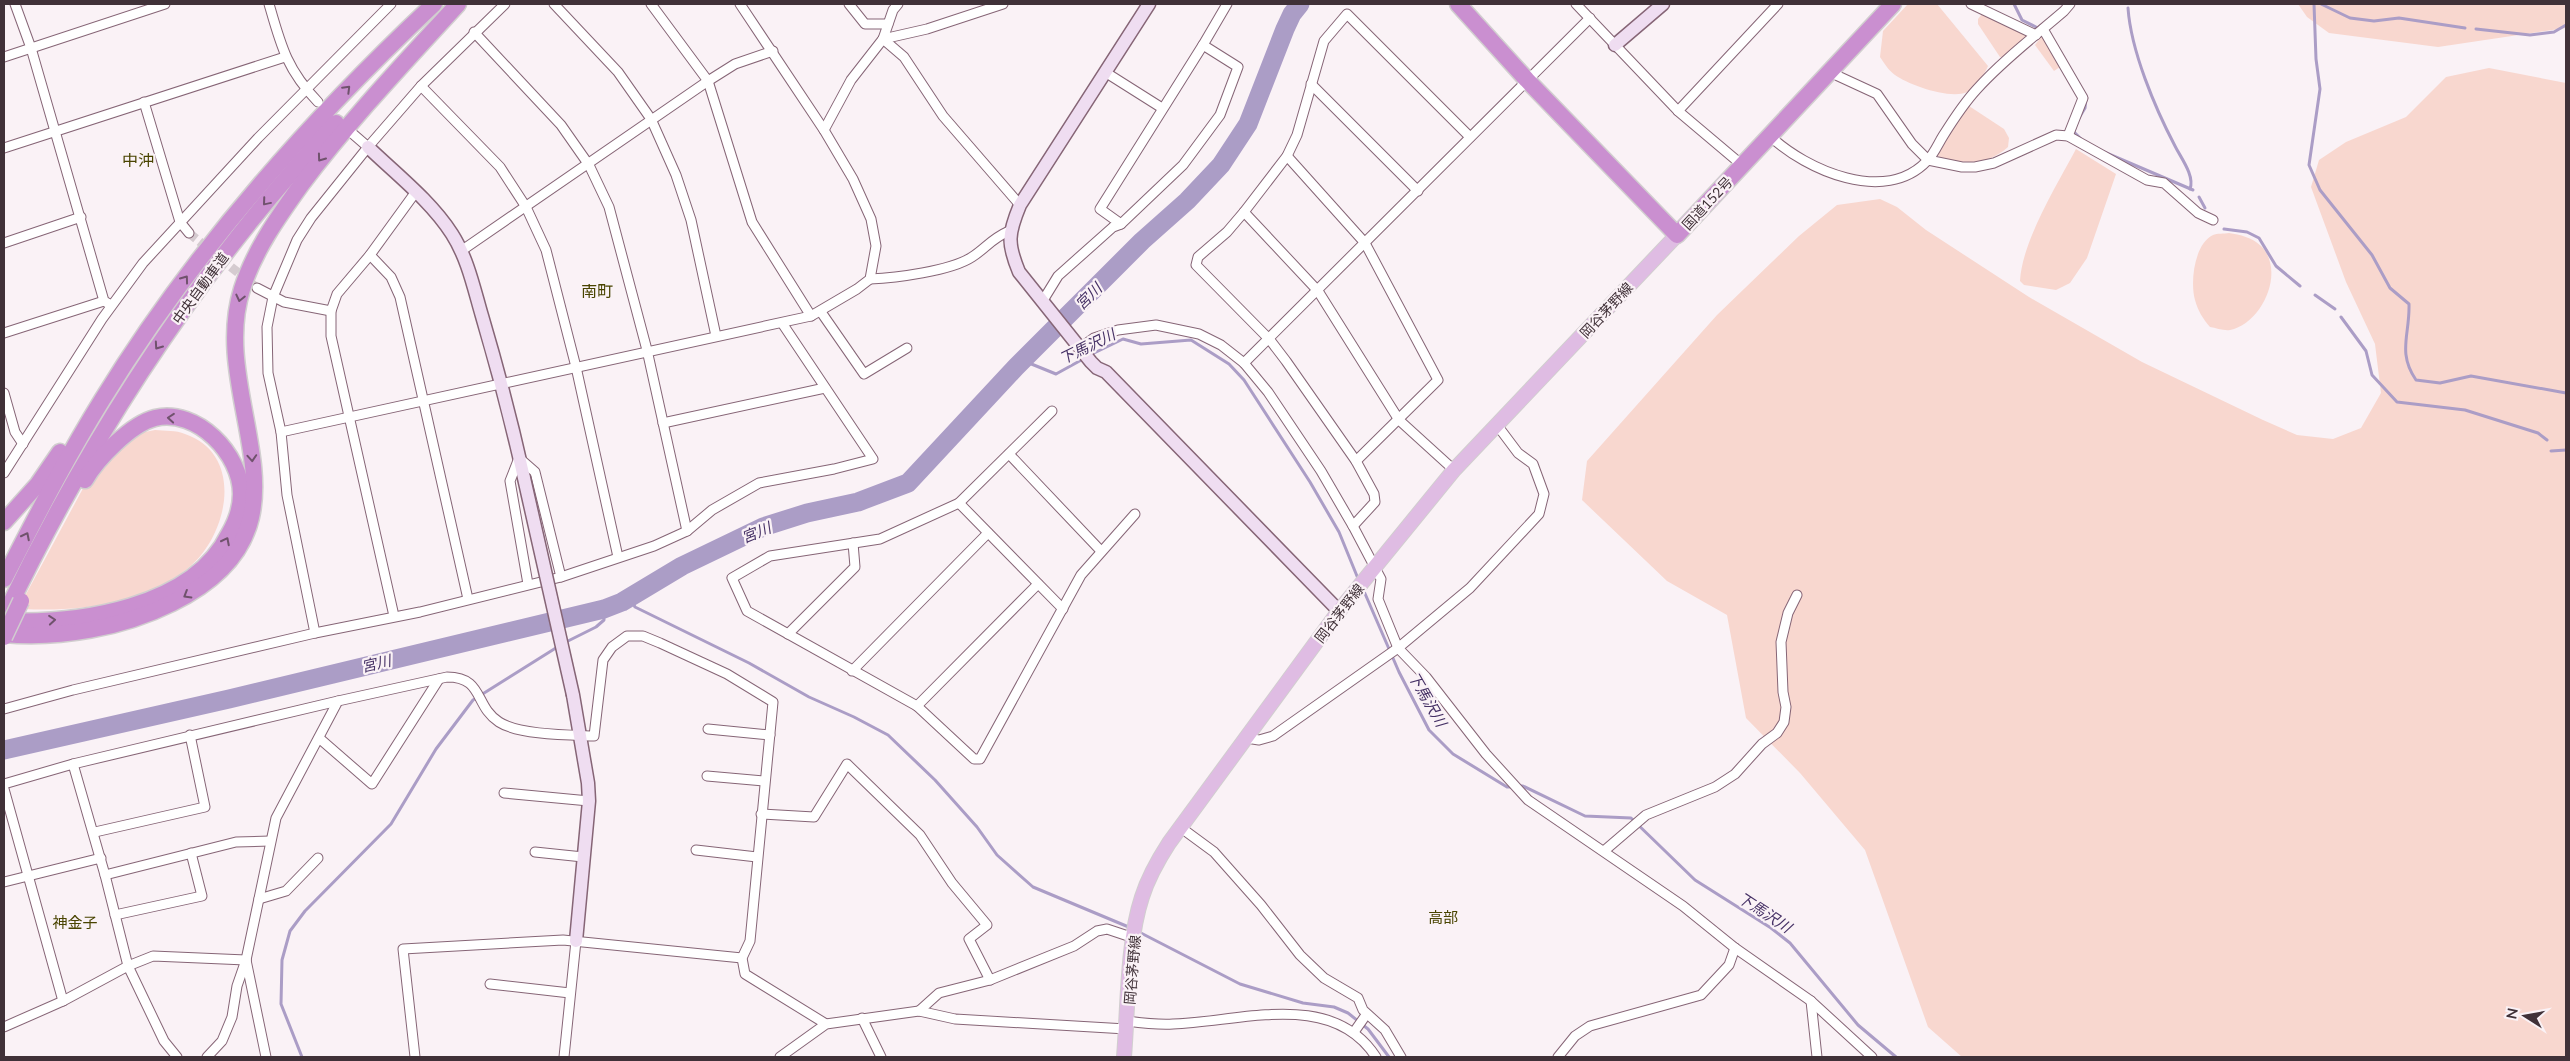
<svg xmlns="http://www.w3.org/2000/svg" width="2570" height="1061" font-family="Lato,'Noto Sans JP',sans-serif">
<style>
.green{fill:#f8d7cf}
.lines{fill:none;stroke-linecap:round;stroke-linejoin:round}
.stream{stroke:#ab9dc6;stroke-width:3}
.river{stroke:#ab9dc6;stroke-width:19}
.street-tunnel{stroke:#d5cbd0;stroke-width:9;stroke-dasharray:9 4.5;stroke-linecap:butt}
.street-casing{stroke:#866576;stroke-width:11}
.secondary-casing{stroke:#866576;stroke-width:15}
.primary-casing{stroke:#d1cecf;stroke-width:16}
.highway-casing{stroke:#d1cecf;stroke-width:19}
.street{stroke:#fff;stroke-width:9}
.secondary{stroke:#efddf1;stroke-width:12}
.primary{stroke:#dfbce3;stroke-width:14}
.highway{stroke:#ca8fd0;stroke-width:16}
.secondary-bridge-casing{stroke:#866576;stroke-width:15;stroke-linecap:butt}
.highway-bridge-casing{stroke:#d1cecf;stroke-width:19;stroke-linecap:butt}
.secondary-bridge{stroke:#efddf1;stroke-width:12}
.highway-bridge{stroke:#ca8fd0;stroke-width:16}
.oneway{stroke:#70526d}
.labels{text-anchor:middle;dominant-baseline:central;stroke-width:4.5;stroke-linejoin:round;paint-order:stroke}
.street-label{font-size:14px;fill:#403138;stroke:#faf2f6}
.water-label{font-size:15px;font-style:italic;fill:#453065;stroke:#faf2f6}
.neighbourhood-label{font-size:15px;fill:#494400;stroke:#faf2f6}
.quarter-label{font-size:16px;fill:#494400;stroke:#faf2f6}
</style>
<rect width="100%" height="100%" fill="#faf2f6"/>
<!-- green -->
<g class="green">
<path d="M1908,4H1937L1988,66C1984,75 1977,86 1969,91C1953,101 1909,85 1895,75C1889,71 1884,63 1880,57L1883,31Z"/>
<path d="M2298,4H2566V28L2438,47L2329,33L2307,17Z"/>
<path d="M1982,14L2027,35V38L2005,57H2000L1978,24V19Z"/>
<path d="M2041,37H2044L2060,64V67L2054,71L2035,45Z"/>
<path d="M2489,68L2566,83V1057H1962L1928,1027L1865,850L1800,773L1746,718L1727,615L1667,581L1582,500L1587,461L1717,315L1799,236L1837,205L1880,199L1897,207L1926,230L2029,297L2142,362L2263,420L2297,435L2333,439L2361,428L2381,393L2375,344L2346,282L2311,187L2319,160L2346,142L2406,117L2446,77Z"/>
<path d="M1969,106L2004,129L2009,138L2008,147C1987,166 1960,165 1935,155L1941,142Z"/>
<path d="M2076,149L2116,174L2087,258L2070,283L2056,290L2024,285L2020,281C2022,241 2057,185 2076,149Z"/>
<path d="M2229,233C2240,235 2252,237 2261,246C2286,271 2262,324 2230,330C2224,331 2216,328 2210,327C2203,319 2198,311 2195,300C2190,283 2194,244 2213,235C2217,233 2224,234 2229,233Z"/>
<path d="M155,430C165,431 176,430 185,434C246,455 228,537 187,569C142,604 79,612 24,609L25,596L94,468L140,433Z"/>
</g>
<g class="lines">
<!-- stream -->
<g class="stream">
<path d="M2014,4L2022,20L2036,27"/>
<path d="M2314,4L2316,59L2320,89L2309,165L2320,190L2372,255L2390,288L2409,304C2410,335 2397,352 2416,380L2440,383L2471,376L2566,393"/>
<path d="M2321,4L2350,18L2374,21L2399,18L2465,28"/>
<path d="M2128,8C2131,51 2155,108 2175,146C2181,158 2195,176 2190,189"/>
<path d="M2476,29L2530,35L2554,32L2566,25"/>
<path d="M2079,118L2085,108L2086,98"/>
<path d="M2075,128L2074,132L2081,139"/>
<path d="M2104,152L2193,190"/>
<path d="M2199,197L2205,208"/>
<path d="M2224,229L2247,232L2259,238L2276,266L2300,286"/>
<path d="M2315,295L2335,309"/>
<path d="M2341,317L2366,351L2372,375L2397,402L2465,410L2538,433L2547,440"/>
<path d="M1090,355L1123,339L1141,344L1191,340L1229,364L1244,380L1310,482L1339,532L1359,581"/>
<path d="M1024,361L1056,374L1085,358"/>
<path d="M2551,451L2566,450"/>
<path d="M1363,589L1399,672L1429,730L1453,754L1507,787H1512"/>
<path d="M630,597L635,607L749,663L809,697L854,717L888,735L935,780L977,827L997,855L1033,887L1131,928"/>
<path d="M564,643L596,627L604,620V609"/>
<path d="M1519,786H1523L1585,816L1631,818L1695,880L1771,928L1790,943L1858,1025L1896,1057"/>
<path d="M1139,932L1240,984L1303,1003L1334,1007L1348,1013L1368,1029L1389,1057"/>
<path d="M302,1057L281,1004L282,960L290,931L305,911L391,824L436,749L473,700L559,646"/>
</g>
<!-- river -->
<path class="river" d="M4,750L229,699L604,609L622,602L682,566L763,527L807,513L858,502L908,483L1016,367L1142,241L1187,201L1221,165L1248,124L1285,29L1292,14L1300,4"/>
<!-- street-tunnel -->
<path class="street-tunnel" d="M189,233L257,288"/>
<!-- street casing -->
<g class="street-casing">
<g id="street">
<path d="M15,4L31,48L104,301L111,305"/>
<path d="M269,4C281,46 287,70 318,102"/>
<path d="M554,4L618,72L651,119L676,175L691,220L716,336"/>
<path d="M651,4L708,81L752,222L811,316"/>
<path d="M849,4L865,24H888"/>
<path d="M1576,4L1678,111L1778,4"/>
<path d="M1971,4L2036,35"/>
<path d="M2043,29L2083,98L2068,136"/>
<path d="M474,32L561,125L589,165L609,207L647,350L687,531"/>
<path d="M883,39L904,57L943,116L1020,205"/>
<path d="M883,39L927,29L1003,4"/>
<path d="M4,57L165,4"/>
<path d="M1832,70L1838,76L1877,94L1912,144L1928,160L1962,167H1975L1994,163L2056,135L2068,136L2147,180L2164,183L2198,213L2213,220"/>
<path d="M1105,72L1162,108"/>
<path d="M1311,84L1418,191"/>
<path d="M421,86L500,167L526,207L546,250L576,367L618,557"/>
<path d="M144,102L180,222L189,233"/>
<path d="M1678,111L1742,165"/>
<path d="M824,130L851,80L883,39L893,10L898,4"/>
<path d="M353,134L368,147"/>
<path d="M1770,136C1806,170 1885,205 1927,161C1934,154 1938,144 1943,136C1953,120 1964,103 1977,89C2003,60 2035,36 2064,11L2070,4"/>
<path d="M4,148L285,57"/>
<path d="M1287,156L1365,243L1438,380L1356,461"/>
<path d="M1244,212L1318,291L1399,420L1454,470"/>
<path d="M1121,224L1100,209L1203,45"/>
<path d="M4,243L81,217"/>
<path d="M461,251L708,81L735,64L773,51"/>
<path d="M370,255L391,277L400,297L468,599"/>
<path d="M870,279C895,278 951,271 972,257C986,248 991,239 1009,231"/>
<path d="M257,288L284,302L331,311"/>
<path d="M1042,302L1058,276L1113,227L1121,224L1183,165L1220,115L1238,67L1203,45L1227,4"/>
<path d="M821,312L864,374L907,348"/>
<path d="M4,333L104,301"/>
<path d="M1079,349L1094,338L1118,330L1156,325L1199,334L1221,345L1244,363L1268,392L1321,471L1353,526L1381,579L1378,599L1398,648L1426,677L1486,754L1528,800L1683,906L1735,948L1811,1001L1872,1057"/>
<path d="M1244,363L1590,18"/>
<path d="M4,393L15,432L23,444"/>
<path d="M1052,411L959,503L880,539L770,556L732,578L747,611L917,706L974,759H980L1081,575L1135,514"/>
<path d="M663,423L825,388"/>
<path d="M281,432L811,316L857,289L870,279L876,246L871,219L853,179L824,130L740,4"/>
<path d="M1009,454L1101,551"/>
<path d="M4,473L102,319L143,263L258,138L391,4"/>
<path d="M959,503L1063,609"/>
<path d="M1353,526L1375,502L1374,494L1356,461L1286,361L1270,340L1196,265L1198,257L1227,232L1244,212L1287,156L1297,135L1324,41L1347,14L1470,137"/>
<path d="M528,584L510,481L519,458L535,472L561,577"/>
<path d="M394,616L331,336V311L337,294L370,255L415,193"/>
<path d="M315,633L287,495L281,432L268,373L267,327L273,297L297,240L311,218L368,147L421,86L505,4"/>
<path d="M788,634L855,567L853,543"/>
<path d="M852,671L988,533"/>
<path d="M917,706L1038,584"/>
<path d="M4,709L73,690L315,633L420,612L561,577L654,546L687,531L712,510L759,483L834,469L873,459L782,323"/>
<path d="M708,729L770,735"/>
<path d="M319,738L372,784L439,679"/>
<path d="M1246,738L1259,740L1273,736L1398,648L1470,588L1539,514L1544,494L1533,464L1518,453L1497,425"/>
<path d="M73,764L105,875L236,842L270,841"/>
<path d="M707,776L764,781"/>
<path d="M4,784L73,764L338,701"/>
<path d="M4,789L63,1001"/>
<path d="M504,793L589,801"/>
<path d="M761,814L814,817L847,764L920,835L952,883L987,925L969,939L990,980"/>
<path d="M1180,827L1214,852L1261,905L1300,955L1324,978L1358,998L1363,1010L1385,1030L1401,1057"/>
<path d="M95,832L205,807L190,735"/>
<path d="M696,850L757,857"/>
<path d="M1604,851L1646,815L1715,787L1735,774L1762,744L1777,733L1784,722L1786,707L1783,692L1781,642L1788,613L1797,595"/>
<path d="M535,852L583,857"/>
<path d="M105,875L128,966L153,956L246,960"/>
<path d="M4,882L101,858"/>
<path d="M259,899L286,891L318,858"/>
<path d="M115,915L202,896L191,853"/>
<path d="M246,960L266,1057"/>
<path d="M490,984L570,993"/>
<path d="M1811,1001L1817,1057"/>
<path d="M919,1011L939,993L990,980L1074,946L1097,931L1107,929L1134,938"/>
<path d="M862,1018L881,1057"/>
<path d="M1127,1021C1142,1023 1158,1025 1173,1024C1240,1022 1332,989 1376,1057"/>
<path d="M4,1027L63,1001L128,966L164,1041L177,1057"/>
<path d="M1354,1032L1366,1015"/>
<path d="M207,1057L222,1041L232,1017L237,986L246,960L276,818L338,701L447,677C484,677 474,706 499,722C519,735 569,735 594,736L603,660L612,647L627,636H643L660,643L727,674L773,702L750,941L742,958L745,974L826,1024"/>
<path d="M415,1057L403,949L563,940L742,958"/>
<path d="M564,1057L576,941"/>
<path d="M780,1057L826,1024L919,1011L955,1019L1126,1029"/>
<path d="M1558,1057L1575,1036L1590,1026L1701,995L1729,965L1735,948"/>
</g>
</g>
<!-- secondary casing -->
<g class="secondary-casing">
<g id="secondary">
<path d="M1149,4L1020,205C1008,234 1007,243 1019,272L1091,362L1097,368L1106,372L1339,611"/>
<path d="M1615,45L1663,4"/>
<path d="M368,147C396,174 431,201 452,234C468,259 474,289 482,316C498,370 512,424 524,478"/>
<path d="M573,695L588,783L589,801L576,941"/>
</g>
</g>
<!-- primary casing -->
<g class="primary-casing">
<path id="primary" d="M1124,1057C1128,1009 1127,942 1142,897C1148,878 1158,860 1169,843L1339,611L1454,470L1677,235"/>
</g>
<!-- highway casing -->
<g class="highway-casing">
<g id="highway">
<path d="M1458,4L1527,80L1677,235L1893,4"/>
<path d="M4,522L38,484L60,452"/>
<path d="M4,579C35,519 66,458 102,400C192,253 309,121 434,4"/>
<path d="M4,617C90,436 199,269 336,123"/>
<path d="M4,621C78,624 193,608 229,534C236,522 241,509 241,494C241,454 197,408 155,418C131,424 97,459 85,480"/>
<path d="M4,634C60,639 122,628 172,603C329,526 206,403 242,289C254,251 278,217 301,185C349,121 404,63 458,4"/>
</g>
</g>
<!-- street -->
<use href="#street" class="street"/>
<!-- secondary -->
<use href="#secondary" class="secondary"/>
<!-- primary -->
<use href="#primary" class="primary"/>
<!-- highway -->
<use href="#highway" class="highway"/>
<!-- secondary-bridge casing -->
<g class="secondary-bridge-casing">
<path id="secondary-bridge" d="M524,478L573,695"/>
</g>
<!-- highway-bridge casing -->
<g class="highway-bridge-casing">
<path id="highway-bridge" d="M4,637L21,601"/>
</g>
<!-- secondary-bridge -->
<use href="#secondary-bridge" class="secondary-bridge"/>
<!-- highway-bridge -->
<use href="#highway-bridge" class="highway-bridge"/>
</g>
<!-- one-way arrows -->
<defs><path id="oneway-chevron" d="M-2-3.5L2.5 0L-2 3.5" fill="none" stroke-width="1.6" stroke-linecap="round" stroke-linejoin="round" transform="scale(1.25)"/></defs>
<g class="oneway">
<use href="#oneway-chevron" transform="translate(347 89) rotate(-45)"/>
<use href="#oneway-chevron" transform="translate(321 158) rotate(126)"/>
<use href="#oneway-chevron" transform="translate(266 202) rotate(130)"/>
<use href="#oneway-chevron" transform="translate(185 279) rotate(-54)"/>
<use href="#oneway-chevron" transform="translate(240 298) rotate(103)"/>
<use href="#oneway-chevron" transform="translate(158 346) rotate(125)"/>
<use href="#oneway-chevron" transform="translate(171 418) rotate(-175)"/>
<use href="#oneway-chevron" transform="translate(252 458) rotate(86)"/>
<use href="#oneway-chevron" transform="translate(26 536) rotate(-63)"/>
<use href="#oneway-chevron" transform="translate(226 541) rotate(-63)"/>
<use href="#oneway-chevron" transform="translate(187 595) rotate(149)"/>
<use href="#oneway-chevron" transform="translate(52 620) rotate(-5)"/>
</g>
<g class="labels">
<!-- street labels -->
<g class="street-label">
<text transform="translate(1707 203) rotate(-47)">国道152号</text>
<text transform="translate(200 288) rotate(-54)">中央自動車道</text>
<text transform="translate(1606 310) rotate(-47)">岡谷茅野線</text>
<text transform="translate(1339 613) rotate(-52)">岡谷茅野線</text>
<text transform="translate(1132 970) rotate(-85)">岡谷茅野線</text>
</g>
<!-- water labels -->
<g class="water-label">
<text transform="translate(1088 296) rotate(-45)">宮川</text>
<text transform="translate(1087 346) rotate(-26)">下馬沢川</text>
<text transform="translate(756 532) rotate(-22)">宮川</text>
<text transform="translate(376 663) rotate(-13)">宮川</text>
<text transform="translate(1428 699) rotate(60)">下馬沢川</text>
<text transform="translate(1765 912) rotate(33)">下馬沢川</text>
</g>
<!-- neighbourhood labels -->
<g class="neighbourhood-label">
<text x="1443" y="917">高部</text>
<text x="75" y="922">神金子</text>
</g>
<!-- quarter labels -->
<g class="quarter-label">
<text x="138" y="159">中沖</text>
<text x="597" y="290">南町</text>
</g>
</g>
<!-- border -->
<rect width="2570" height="1061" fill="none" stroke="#403138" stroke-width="10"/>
<!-- north arrow -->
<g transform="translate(2525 1016) rotate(281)" stroke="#faf2f6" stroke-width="4" paint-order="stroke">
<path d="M0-4L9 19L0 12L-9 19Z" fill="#403138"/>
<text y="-8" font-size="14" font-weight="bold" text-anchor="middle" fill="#403138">N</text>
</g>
</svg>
